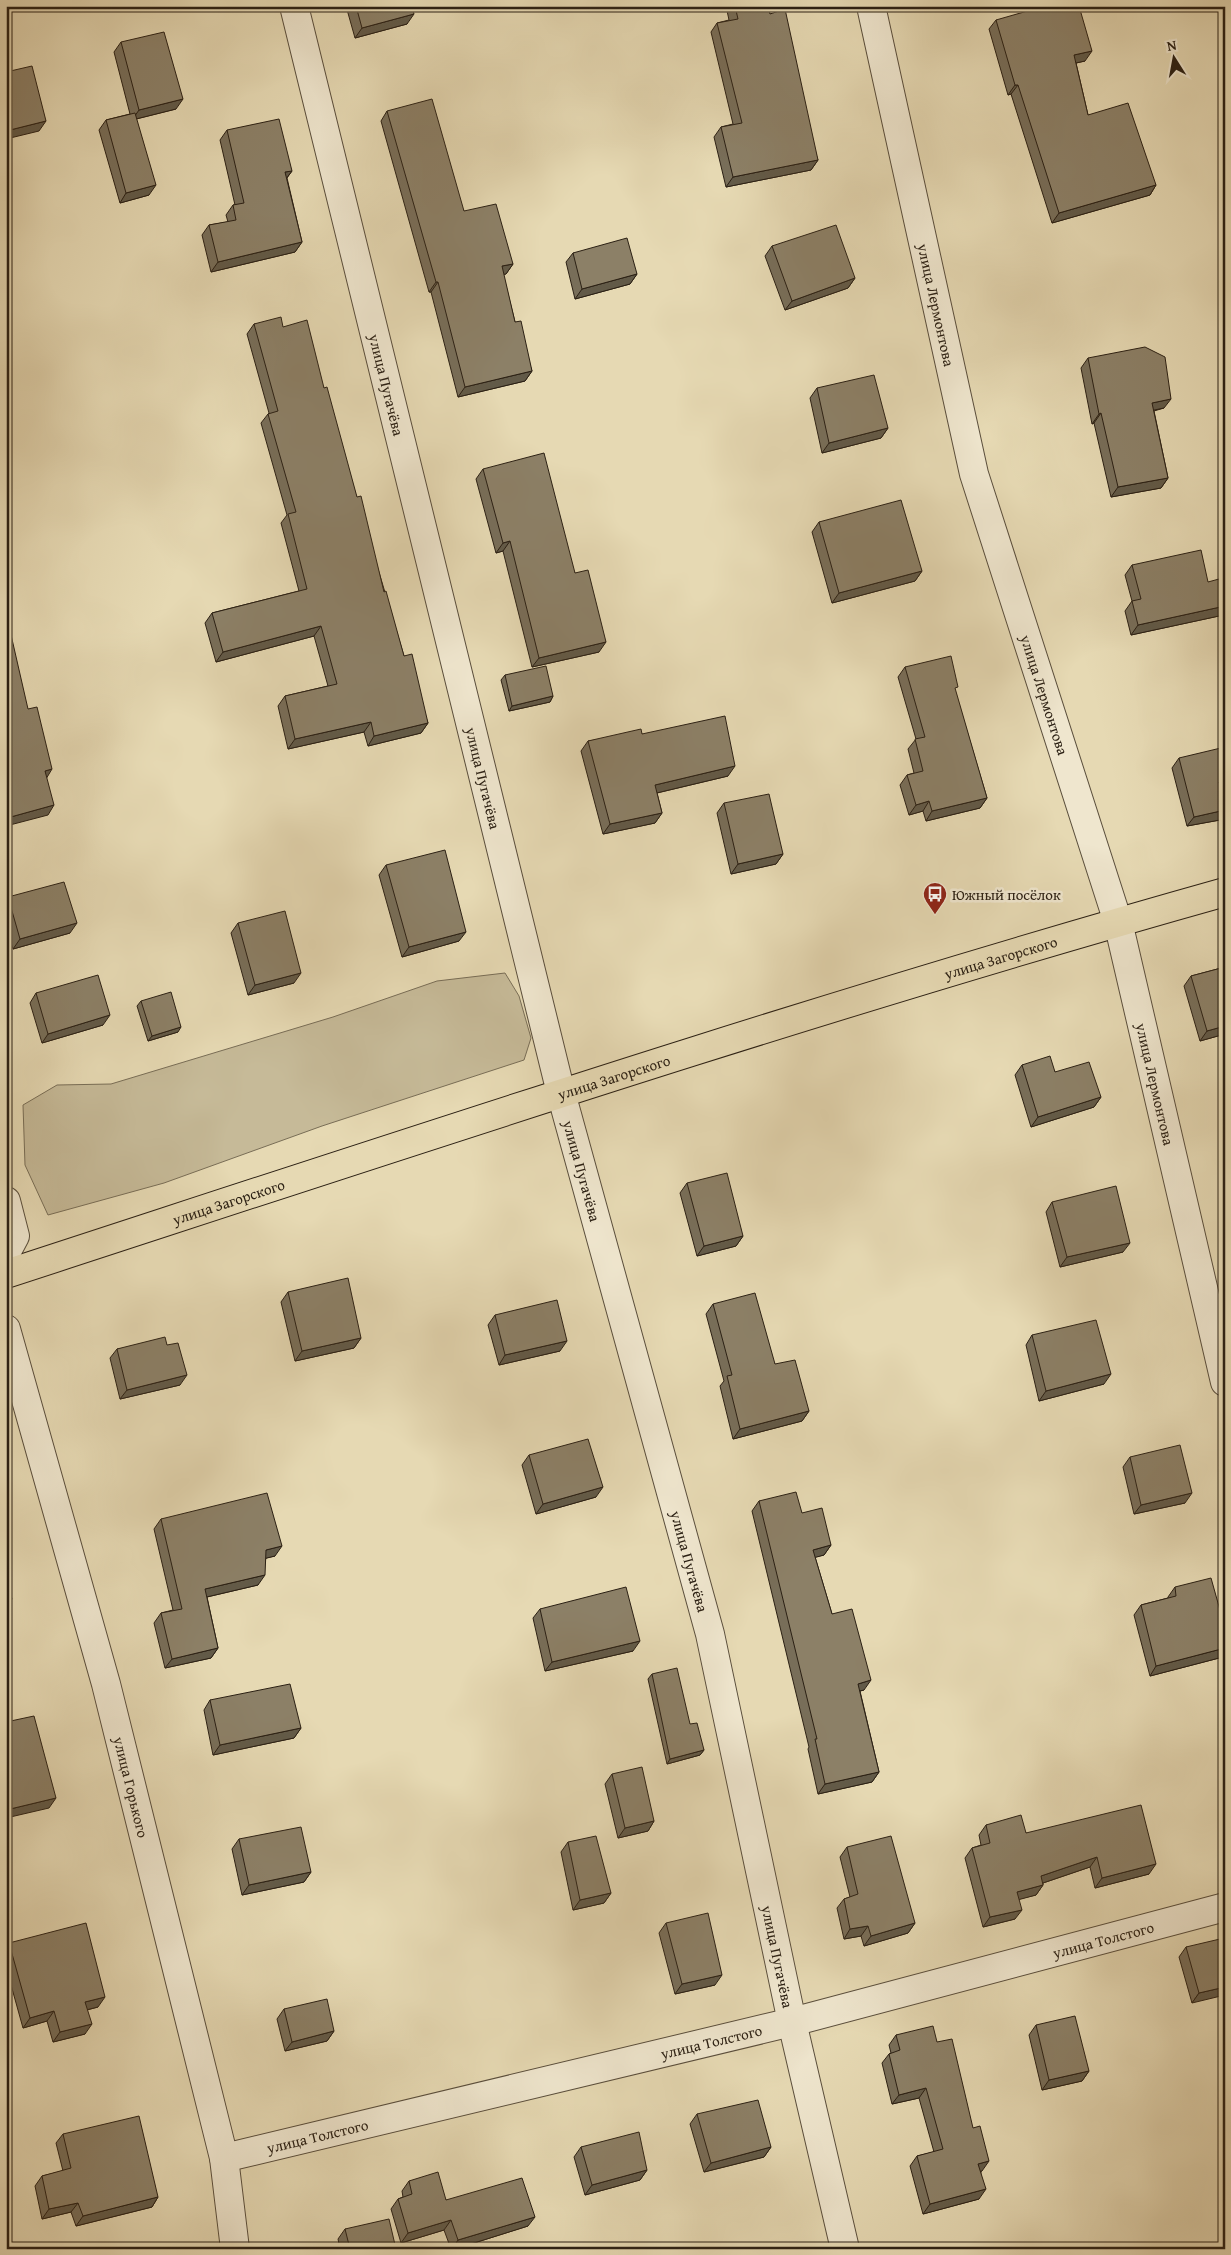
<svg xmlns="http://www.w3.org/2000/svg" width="1231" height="2255" font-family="'Gentium Book Plus',serif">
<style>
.green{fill:#c6ba98;stroke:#786d56}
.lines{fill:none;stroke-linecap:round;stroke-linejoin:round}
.minor-casing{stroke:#5a4e3c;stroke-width:30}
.major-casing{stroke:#2b2014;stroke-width:30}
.minor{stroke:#efe6ce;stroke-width:28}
.major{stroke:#e6d9b3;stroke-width:28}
.wall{fill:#786e59;stroke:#2b2014}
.shaded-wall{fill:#625a48;stroke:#2b2014}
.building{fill:#8c8067;stroke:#2b2014}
.labels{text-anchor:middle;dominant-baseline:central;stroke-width:5;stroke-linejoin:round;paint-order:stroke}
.street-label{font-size:15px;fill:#2b2014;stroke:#efe6ce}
.poi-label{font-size:15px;fill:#2b2014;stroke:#efe6ce;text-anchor:start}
</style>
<rect width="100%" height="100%" fill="#e6d9b3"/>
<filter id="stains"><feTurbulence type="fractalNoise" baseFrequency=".004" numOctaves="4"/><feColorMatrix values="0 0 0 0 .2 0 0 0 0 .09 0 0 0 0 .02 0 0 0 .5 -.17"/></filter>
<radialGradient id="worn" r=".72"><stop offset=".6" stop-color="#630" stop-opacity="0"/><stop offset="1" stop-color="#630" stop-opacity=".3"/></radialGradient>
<!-- green -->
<path class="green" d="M505,973L519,996L531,1038L524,1060L322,1126L164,1183L48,1215L25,1165L23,1105L57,1085L111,1084L333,1017L437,981Z"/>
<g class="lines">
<!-- minor casing -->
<g class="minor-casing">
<g id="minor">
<path id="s1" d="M294,6L561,1093L710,1634L792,2022L845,2249"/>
<path id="s2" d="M871,6L974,474L1118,922L1225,1382"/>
<path d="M6,1201L15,1236L6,1253"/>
<path id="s3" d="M6,1329L106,1684L224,2158L235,2249"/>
<path id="s4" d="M224,2158L792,2022L1225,1907"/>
</g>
</g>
<!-- major casing -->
<g class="major-casing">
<g id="major">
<path id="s5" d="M6,1274C411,1142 815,1007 1225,892"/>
</g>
</g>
<!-- minor -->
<use href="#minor" class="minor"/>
<!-- major -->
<use href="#major" class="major"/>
</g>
<!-- wall -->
<g class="wall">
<path d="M346,6H412L407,24L355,38Z"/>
<path d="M726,6H768L770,14L818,160L811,170L726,187L714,137L721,127L733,124L711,32L717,23L729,20Z"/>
<path d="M996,20L1085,61L1076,63L1088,115L1156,185L1150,195L1052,223L1011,94L1008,95L989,29Z"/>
<path d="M121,42L176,109L136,119L149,195L120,203L99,130L106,120L130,114L114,52Z"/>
<path d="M387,111L464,211L513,264L506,274H503L515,322L532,371L525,381L458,397L431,292H429L381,121Z"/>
<path d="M227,130L292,171L287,178L302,242L295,252L211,272L202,235L209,225L228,222L226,215L233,205H235L220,140Z"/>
<path d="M772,246L855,278L848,288L785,310L765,256Z"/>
<path d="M573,253L637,274L630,284L575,299L566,262Z"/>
<path d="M254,324L283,327L324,388L404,656L428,723L421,733L368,746L364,732L288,749L278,706L285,696L328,686L314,636L216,662L205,623L212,613L299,591L281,523L287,515L261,423L268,414L269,413L247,334Z"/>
<path d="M1088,358L1164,408L1154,411L1168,478L1161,488L1111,497L1094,423L1092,424L1081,368Z"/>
<path d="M817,388L888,428L881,438L822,453L810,398Z"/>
<path d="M483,469L575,573L599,652L532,667L503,551L496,553L476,479Z"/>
<path d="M819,522L922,571L915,581L832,603L812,532Z"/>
<path d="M1132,565L1225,602V607L1219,616L1131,635L1125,611L1132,601L1125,575Z"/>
<path d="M905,667L955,691L987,798L980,808L926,821L923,811L909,815L900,785L907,775L914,773L908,749L916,739L898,677Z"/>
<path d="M505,675L553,696L550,702L509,711L501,680Z"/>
<path d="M642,734L728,776L657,793L662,813L655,823L603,834L581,751L588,741Z"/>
<path d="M1179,758L1225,789L1221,790L1220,820L1187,826L1172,768Z"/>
<path d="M724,803L783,854L776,864L731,874L717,813Z"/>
<path d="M386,865L459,941L402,957L379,875Z"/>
<path d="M8,897L70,933L13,949L6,926V899Z"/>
<path d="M238,923L294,983L248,995L231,933Z"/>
<path d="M1225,967V1034L1200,1041L1184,986L1191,976Z"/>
<path d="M36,993L103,1025L42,1043L30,1003Z"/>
<path d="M141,1001L178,1032L148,1041L137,1006Z"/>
<path d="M1022,1065L1055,1072L1101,1097L1094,1107L1031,1127L1015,1075Z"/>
<path d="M687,1183L743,1236L736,1246L697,1256L680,1193Z"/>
<path d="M1052,1202L1123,1252L1060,1267L1046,1212Z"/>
<path d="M288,1292L361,1338L354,1348L295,1361L281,1302Z"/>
<path d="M713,1304L775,1364L809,1411L802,1421L733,1439L720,1386L724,1381L706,1314Z"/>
<path d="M495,1315L560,1351L499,1365L488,1325Z"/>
<path d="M1032,1335L1104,1384L1039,1401L1026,1345Z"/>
<path d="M167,1345L180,1385L120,1399L110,1358L117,1349Z"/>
<path d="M529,1455L596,1497L536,1514L522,1465Z"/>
<path d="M1130,1457L1185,1503L1134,1514L1123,1467Z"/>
<path d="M759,1501L802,1513L831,1545L824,1555L815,1557L832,1614L864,1690L860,1691L879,1772L872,1782L818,1794L808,1749L809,1747L752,1511Z"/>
<path d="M161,1519L275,1556L266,1558L258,1585L207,1597L218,1648L211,1658L165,1668L154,1623L161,1613L173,1610L154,1529Z"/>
<path d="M1175,1587L1223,1657L1150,1676L1134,1615L1141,1605L1168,1598V1597Z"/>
<path d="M540,1609L633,1651L545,1671L533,1618Z"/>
<path d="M652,1674L704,1750L700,1755L667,1764L648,1679Z"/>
<path d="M210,1700L301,1728L294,1738L213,1755L204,1710Z"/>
<path d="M612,1774L654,1821L648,1831L618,1838L605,1784Z"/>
<path d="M986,1825L1026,1833L1149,1874L1095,1888L1090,1867L1043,1883V1885L1036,1895L1019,1899L1015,1919L983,1927L965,1858L972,1848L981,1845L979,1835Z"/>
<path d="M239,1839L311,1872L304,1882L242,1895L232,1849Z"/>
<path d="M568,1842L611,1893L604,1903L573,1910L561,1852Z"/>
<path d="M847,1847L915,1923L908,1933L864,1946L861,1936L844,1939L837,1908L844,1899L850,1897L840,1857Z"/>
<path d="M666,1923L715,1985L675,1994L659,1933Z"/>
<path d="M9,1943L98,2007L87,2010L85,2034L53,2042L47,2021L23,2028L6,1967V1947Z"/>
<path d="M1186,1947L1225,1957L1192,2003L1179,1957Z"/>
<path d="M284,2009L334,2031L327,2041L285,2051L277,2019Z"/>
<path d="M1036,2025L1089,2071L1082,2081L1042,2090L1029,2035Z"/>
<path d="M896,2035L937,2042L982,2171H981L979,2199L923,2214L910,2166L917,2156L934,2152L919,2098L892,2104L882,2063L889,2054L891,2053L889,2045Z"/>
<path d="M697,2114L771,2147L764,2157L704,2172L690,2124Z"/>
<path d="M63,2134L158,2197L152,2207L76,2226L71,2212L42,2219L35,2186L42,2176L63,2171L56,2143Z"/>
<path d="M581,2147L647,2170L640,2180L585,2195L574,2157Z"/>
<path d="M409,2181L446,2200L528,2226L455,2249H451L444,2230L401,2243L391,2209L398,2199L403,2197L402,2191Z"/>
<path d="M345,2229L396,2249H340L338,2239Z"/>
</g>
<!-- shaded-wall -->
<g class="shaded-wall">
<path d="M414,14L407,24L355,38L362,28Z"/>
<path d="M1092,51L1085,61L1067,65L1074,55Z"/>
<path d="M1015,85H1018L1011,94L1008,95Z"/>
<path d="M183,99L176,109L132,120L139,110Z"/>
<path d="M46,121L39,131L6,139V131Z"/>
<path d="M818,160L811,170L726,187L733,177Z"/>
<path d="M292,171L285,180V172Z"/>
<path d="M156,185L149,195L120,203L126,193Z"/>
<path d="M1156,185L1150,195L1052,223L1059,213Z"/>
<path d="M302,242L295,252L211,272L218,262Z"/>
<path d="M513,264L506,274L495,276L502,266Z"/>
<path d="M637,274L630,284L575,299L582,289Z"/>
<path d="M855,278L848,288L785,310L792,301Z"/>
<path d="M436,282H438L431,292H429Z"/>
<path d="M532,371L525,381L458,397L465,387Z"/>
<path d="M1171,399L1164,408L1145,412L1152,403Z"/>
<path d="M1101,413L1094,423L1092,424L1099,414Z"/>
<path d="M888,428L881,438L822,453L829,443Z"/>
<path d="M1168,478L1161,488L1111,497L1118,487Z"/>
<path d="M510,541L503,551L496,553L503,543Z"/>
<path d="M922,571L915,581L832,603L839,593Z"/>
<path d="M1225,606L1219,616L1131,635L1138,625Z"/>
<path d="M321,626L314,636L216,662L223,652Z"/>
<path d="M606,642L599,652L532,667L539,658Z"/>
<path d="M553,696L550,702L509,711L512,706Z"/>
<path d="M371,722L364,732L288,749L295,739Z"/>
<path d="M428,723L421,733L368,746L374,736Z"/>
<path d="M735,766L728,776L648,795L655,785Z"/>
<path d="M52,769L46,779L45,771Z"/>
<path d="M1225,781V789L1213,792L1219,782Z"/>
<path d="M987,798L980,808L926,821L932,811Z"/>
<path d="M929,801L923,811L909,815L916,805Z"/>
<path d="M54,805L48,815L6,826L7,818Z"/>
<path d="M1225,810V813L1220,820L1187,826L1194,817Z"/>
<path d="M662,813L655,823L603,834L610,824Z"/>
<path d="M11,834L6,841V835Z"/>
<path d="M783,854L776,864L731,874L738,864Z"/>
<path d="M77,923L70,933L13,949L20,939Z"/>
<path d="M466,932L459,941L402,957L409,947Z"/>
<path d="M301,973L294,983L248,995L255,985Z"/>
<path d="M110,1015L103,1025L42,1043L48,1034Z"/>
<path d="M1225,1026V1034L1200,1041L1207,1031Z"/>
<path d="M181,1027L178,1032L148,1041L152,1036Z"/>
<path d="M1101,1097L1094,1107L1031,1127L1038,1117Z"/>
<path d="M743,1236L736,1246L697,1256L704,1246Z"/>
<path d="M1130,1243L1123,1252L1060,1267L1067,1257Z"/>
<path d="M361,1338L354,1348L295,1361L302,1351Z"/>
<path d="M567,1341L560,1351L499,1365L505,1355Z"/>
<path d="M1111,1374L1104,1384L1039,1401L1046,1391Z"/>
<path d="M187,1375L180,1385L120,1399L127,1390Z"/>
<path d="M809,1411L802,1421L733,1439L740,1429Z"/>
<path d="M603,1487L596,1497L536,1514L543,1504Z"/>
<path d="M1192,1493L1185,1503L1134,1514L1141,1505Z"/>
<path d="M831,1545L824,1555L806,1560L813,1550Z"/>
<path d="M282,1546L275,1556L259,1560L266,1550Z"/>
<path d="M265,1575L258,1585L198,1599L205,1589Z"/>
<path d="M12,1599L6,1607V1600Z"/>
<path d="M640,1641L633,1651L545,1671L552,1662Z"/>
<path d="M218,1648L211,1658L165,1668L172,1659Z"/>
<path d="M1225,1648V1654L1223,1657L1150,1676L1156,1666Z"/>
<path d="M871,1680L864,1690L851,1693L858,1684Z"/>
<path d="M301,1728L294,1738L213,1755L220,1745Z"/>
<path d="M704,1750L700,1755L667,1764L670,1759Z"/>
<path d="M879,1772L872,1782L818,1794L825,1784Z"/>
<path d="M56,1798L49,1808L6,1818V1810Z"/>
<path d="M654,1821L648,1831L618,1838L625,1828Z"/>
<path d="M1097,1857L1090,1867L1034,1886L1041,1876Z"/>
<path d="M1156,1864L1149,1874L1095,1888L1102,1878Z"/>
<path d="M311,1872L304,1882L242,1895L249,1885Z"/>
<path d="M1043,1885L1036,1895L1010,1902L1017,1892Z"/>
<path d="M611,1893L604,1903L573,1910L580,1900Z"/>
<path d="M1022,1910L1015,1919L983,1927L990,1917Z"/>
<path d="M915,1923L908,1933L864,1946L871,1936Z"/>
<path d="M868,1926L861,1936L844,1939L850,1929Z"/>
<path d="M722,1975L715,1985L675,1994L682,1984Z"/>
<path d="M1225,1987V1995L1192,2003L1199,1993Z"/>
<path d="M105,1997L98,2007L78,2012L85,2002Z"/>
<path d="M54,2011L47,2021L23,2028L30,2018Z"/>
<path d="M92,2024L85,2034L53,2042L60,2032Z"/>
<path d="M334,2031L327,2041L285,2051L292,2042Z"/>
<path d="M1089,2071L1082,2081L1042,2090L1049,2080Z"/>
<path d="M926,2088L919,2098L892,2104L899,2095Z"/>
<path d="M771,2147L764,2157L704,2172L711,2163Z"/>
<path d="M989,2161L982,2171L971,2174L978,2164Z"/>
<path d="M647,2170L640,2180L585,2195L592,2185Z"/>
<path d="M986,2189L979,2199L923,2214L930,2204Z"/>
<path d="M158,2197L152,2207L76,2226L83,2216Z"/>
<path d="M78,2203L71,2212L42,2219L49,2209Z"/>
<path d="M535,2217L528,2226L455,2249H452L458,2240Z"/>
<path d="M451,2220L444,2230L401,2243L408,2233Z"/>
</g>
<!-- building -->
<g class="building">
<path d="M356,6H412L414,14L362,28Z"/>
<path d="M735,6H768L770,14L785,9L818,160L733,177L721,127L742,123L717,23L738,19Z"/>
<path d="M1045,6H1079L1092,51L1074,55L1088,115L1128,103L1156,185L1059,213L1018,85H1015L996,20Z"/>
<path d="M164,32L183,99L139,110L121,42Z"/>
<path d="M32,66L46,121L6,131V72Z"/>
<path d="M432,99L464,211L496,204L513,264L502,266L515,322L521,321L532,371L465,387L438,282H436L387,111Z"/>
<path d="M135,113L156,185L126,193L106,120Z"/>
<path d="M279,119L292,171L285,172L302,242L218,262L209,225L236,220L233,205L244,203L227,130Z"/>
<path d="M836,225L855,278L792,301L772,246Z"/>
<path d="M627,238L637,274L582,289L573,253Z"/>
<path d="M281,317L283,327L307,320L324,388L327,387L357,497L361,496L384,592L386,591L404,656L412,654L428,723L374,736L371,722L295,739L285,696L337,684L321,626L223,652L212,613L307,589L288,514L296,512L268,414L278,411L254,324Z"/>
<path d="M1145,347L1165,357L1171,399L1152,403L1168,478L1118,487L1101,413L1099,414L1088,358Z"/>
<path d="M874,375L888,428L829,443L817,388Z"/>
<path d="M544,453L575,573L588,570L606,642L539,658L510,541L503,543L483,469Z"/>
<path d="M901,500L922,571L839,593L819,522Z"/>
<path d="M1201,550L1208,582L1219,579L1225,602V606L1138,625L1132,601L1141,599L1132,565Z"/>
<path d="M6,613L28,709L37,707L52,769L45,771L54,805L7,818L11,834L6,835Z"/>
<path d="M951,656L958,687L955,688L987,798L932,811L929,801L916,805L907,775L923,771L915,739L925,737L905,667Z"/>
<path d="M546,666L553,696L512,706L505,675Z"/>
<path d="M725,716L735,766L655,785L662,813L610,824L588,741L641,729L642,734Z"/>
<path d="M1225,747V781L1219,782L1225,802V810L1194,817L1179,758Z"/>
<path d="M769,794L783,854L738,864L724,803Z"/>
<path d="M445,850L466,932L409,947L386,865Z"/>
<path d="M64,882L77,923L20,939L8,897Z"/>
<path d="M285,911L301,973L255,985L238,923Z"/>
<path d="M1225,967V1026L1207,1031L1191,976Z"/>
<path d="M98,975L110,1015L48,1034L36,993Z"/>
<path d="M171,992L181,1027L152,1036L141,1001Z"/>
<path d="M1050,1056L1055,1072L1089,1062L1101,1097L1038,1117L1022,1065Z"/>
<path d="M727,1173L743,1236L704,1246L687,1183Z"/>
<path d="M1116,1186L1130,1243L1067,1257L1052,1202Z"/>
<path d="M348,1278L361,1338L302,1351L288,1292Z"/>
<path d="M755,1293L775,1364L795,1360L809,1411L740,1429L727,1376L732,1375L713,1304Z"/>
<path d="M557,1300L567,1341L505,1355L495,1315Z"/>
<path d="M1096,1320L1111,1374L1046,1391L1032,1335Z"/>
<path d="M165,1337L167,1345L178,1343L187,1375L127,1390L117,1349Z"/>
<path d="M588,1439L603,1487L543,1504L529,1455Z"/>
<path d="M1180,1445L1192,1493L1141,1505L1130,1457Z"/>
<path d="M796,1492L802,1513L822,1508L831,1545L813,1550L832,1614L852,1609L871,1680L858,1684L879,1772L825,1784L815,1739H817L759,1501Z"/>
<path d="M267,1493L282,1546L266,1550L265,1575L205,1589L218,1648L172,1659L161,1613L182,1609L161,1519Z"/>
<path d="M6,1578L12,1599L6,1600Z"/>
<path d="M1211,1578L1225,1628V1648L1156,1666L1141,1605L1176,1596L1175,1587Z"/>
<path d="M626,1587L640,1641L552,1662L540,1609Z"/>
<path d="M677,1668L690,1724L697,1723L704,1750L670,1759L652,1674Z"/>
<path d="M290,1684L301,1728L220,1745L210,1700Z"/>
<path d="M34,1716L56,1798L6,1810V1722Z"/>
<path d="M642,1767L654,1821L625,1828L612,1774Z"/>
<path d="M1141,1805L1156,1864L1102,1878L1097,1857L1041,1876L1043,1885L1017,1892L1022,1910L990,1917L972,1848L990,1843L986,1825L1021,1815L1026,1833Z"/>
<path d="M301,1827L311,1872L249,1885L239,1839Z"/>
<path d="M596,1836L611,1893L580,1900L568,1842Z"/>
<path d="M891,1836L915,1923L871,1936L868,1926L850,1929L844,1899L858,1894L847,1847Z"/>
<path d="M708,1913L722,1975L682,1984L666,1923Z"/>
<path d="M86,1923L105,1997L85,2002L92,2024L60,2032L54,2011L30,2018L9,1943Z"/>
<path d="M1220,1939L1225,1957V1987L1199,1993L1186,1947Z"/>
<path d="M327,1999L334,2031L292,2042L284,2009Z"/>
<path d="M1075,2016L1089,2071L1049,2080L1036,2025Z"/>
<path d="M933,2026L937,2042L952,2039L973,2128L980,2126L989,2161L978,2164L986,2189L930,2204L917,2156L943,2149L926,2088L899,2095L889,2054L900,2050L896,2035Z"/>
<path d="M758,2100L771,2147L711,2163L697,2114Z"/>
<path d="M139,2116L158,2197L83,2216L78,2203L49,2209L42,2176L71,2168L63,2134Z"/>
<path d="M639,2132L647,2170L592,2185L581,2147Z"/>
<path d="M438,2172L446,2200L522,2178L535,2217L458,2240L451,2220L408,2233L398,2199L412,2194L409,2181Z"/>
<path d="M389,2219L396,2249H350L345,2229Z"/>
</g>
<!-- icons -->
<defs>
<g id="bus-pin" transform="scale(1.25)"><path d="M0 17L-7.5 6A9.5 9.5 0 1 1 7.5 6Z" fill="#8f2418" stroke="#efe6ce"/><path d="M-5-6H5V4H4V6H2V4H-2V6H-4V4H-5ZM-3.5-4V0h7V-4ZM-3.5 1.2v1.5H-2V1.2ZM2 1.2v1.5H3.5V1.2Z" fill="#fff"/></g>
</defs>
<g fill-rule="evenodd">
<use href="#bus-pin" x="935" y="894"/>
</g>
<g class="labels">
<!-- street labels -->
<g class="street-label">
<text stroke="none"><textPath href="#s2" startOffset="306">улица Лермонтова</textPath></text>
<text stroke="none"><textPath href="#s1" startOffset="390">улица Пугачёва</textPath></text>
<text stroke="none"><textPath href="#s2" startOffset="711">улица Лермонтова</textPath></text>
<text stroke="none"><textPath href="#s1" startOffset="795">улица Пугачёва</textPath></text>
<text stroke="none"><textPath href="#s5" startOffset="1044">улица Загорского</textPath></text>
<text stroke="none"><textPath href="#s5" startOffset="639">улица Загорского</textPath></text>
<text stroke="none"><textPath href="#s2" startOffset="1116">улица Лермонтова</textPath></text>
<text stroke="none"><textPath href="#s1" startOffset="1200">улица Пугачёва</textPath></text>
<text stroke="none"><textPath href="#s5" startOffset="234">улица Загорского</textPath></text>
<text stroke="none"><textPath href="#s1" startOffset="1605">улица Пугачёва</textPath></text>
<text stroke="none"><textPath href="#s3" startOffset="475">улица Горького</textPath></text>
<text stroke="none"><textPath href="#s4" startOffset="906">улица Толстого</textPath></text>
<text stroke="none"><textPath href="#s1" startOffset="2010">улица Пугачёва</textPath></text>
<text stroke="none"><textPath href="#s4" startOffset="501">улица Толстого</textPath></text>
<text stroke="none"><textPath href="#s4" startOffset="96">улица Толстого</textPath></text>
</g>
<!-- poi labels -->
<g class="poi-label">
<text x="952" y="894">Южный посёлок</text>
</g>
</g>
<!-- margin -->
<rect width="1231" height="2255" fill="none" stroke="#e6d9b3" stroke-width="25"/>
<rect x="8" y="8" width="1216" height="2240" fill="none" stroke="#2b2014" stroke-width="2.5"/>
<rect x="12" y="12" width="1206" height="2230" fill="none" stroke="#2b2014"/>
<!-- north arrow -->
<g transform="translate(1174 58) rotate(349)" stroke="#efe6ce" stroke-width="4" paint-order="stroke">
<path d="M0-4L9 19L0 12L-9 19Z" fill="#2b2014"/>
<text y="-8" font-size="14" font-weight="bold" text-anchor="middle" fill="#2b2014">N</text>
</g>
<rect width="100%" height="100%" filter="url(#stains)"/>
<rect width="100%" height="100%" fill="url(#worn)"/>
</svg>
